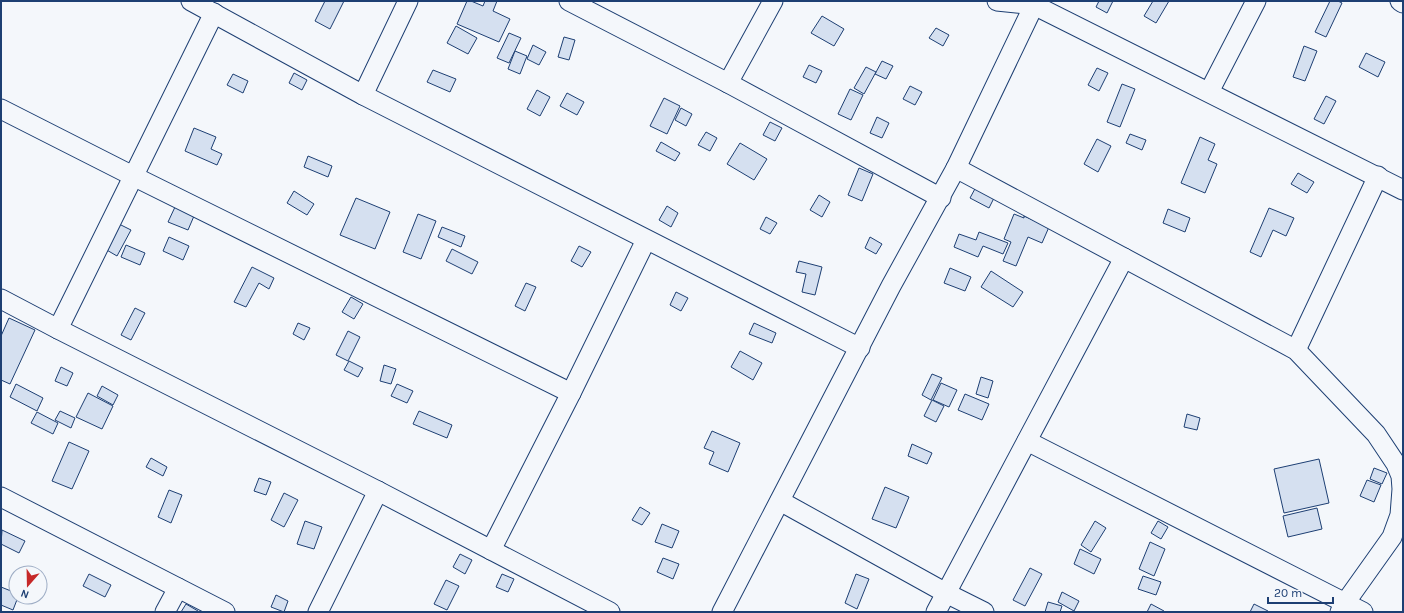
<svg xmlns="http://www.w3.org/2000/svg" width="1404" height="613" font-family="Karla,sans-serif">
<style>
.building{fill:#d5e0f0;stroke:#1d3f73}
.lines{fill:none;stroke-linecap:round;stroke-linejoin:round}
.minor-casing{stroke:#1d3f73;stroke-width:21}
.minor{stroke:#f4f7fb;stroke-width:19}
</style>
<rect width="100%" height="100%" fill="#f4f7fb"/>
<!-- building -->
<g class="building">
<path d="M325,1H344L330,29L315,21Z"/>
<path d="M467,1H471L483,6L485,1H497L493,11L510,19L499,42L457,24Z"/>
<path d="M1099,1H1113L1107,13L1096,7Z"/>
<path d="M1153,1H1169L1156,23L1144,16Z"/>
<path d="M1330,1H1338L1342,3L1326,37L1315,32Z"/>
<path d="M822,16L844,29L834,46L811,33Z"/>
<path d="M456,26L477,38L468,54L447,43Z"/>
<path d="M936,28L949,35L943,46L929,38Z"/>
<path d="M509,33L521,38L509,63L497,58Z"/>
<path d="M564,37L575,40L569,60L558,57Z"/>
<path d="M533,45L546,52L539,65L527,59Z"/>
<path d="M1304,46L1317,51L1305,81L1293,77Z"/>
<path d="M515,51L527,56L520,74L508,69Z"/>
<path d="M1366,53L1385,62L1378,77L1359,67Z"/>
<path d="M882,61L893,66L886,79L875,74Z"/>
<path d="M809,65L822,71L816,83L803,77Z"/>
<path d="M866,67L876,72L864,94L854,88Z"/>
<path d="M1097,68L1108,73L1099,91L1088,85Z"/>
<path d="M433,70L456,79L450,92L427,82Z"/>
<path d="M294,73L307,80L302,90L289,83Z"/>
<path d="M233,74L248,81L243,93L227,85Z"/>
<path d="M1122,84L1135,89L1120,127L1107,122Z"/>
<path d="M910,86L922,92L915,105L903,99Z"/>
<path d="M850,89L863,95L851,120L838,114Z"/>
<path d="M537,90L550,97L540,116L527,109Z"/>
<path d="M567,93L584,102L577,115L560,106Z"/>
<path d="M1326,96L1336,101L1324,124L1314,119Z"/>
<path d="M664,98L680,106L667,134L650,126Z"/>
<path d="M681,108L692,114L686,126L675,120Z"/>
<path d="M877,117L889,123L882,138L870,133Z"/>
<path d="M770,122L782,128L775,141L763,135Z"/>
<path d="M194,128L216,137L211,149L222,154L217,165L185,151Z"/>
<path d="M706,132L717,138L710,151L698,145Z"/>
<path d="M1130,134L1146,140L1142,150L1126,143Z"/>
<path d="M1200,137L1215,144L1208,160L1217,164L1205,193L1181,183Z"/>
<path d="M1097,139L1111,146L1098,172L1084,164Z"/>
<path d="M661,142L680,153L675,161L656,151Z"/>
<path d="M740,143L767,159L754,180L727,164Z"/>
<path d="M308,156L332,166L328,177L304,167Z"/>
<path d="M859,168L873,174L862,201L848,195Z"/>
<path d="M1298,173L1314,182L1307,193L1291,184Z"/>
<path d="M977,185L996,194L989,208L970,198Z"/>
<path d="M294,191L314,204L307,215L287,203Z"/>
<path d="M819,195L830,202L822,217L810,210Z"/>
<path d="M356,198L390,212L375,249L340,235Z"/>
<path d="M667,206L678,213L671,227L659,220Z"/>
<path d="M175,207L194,216L188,230L168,222Z"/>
<path d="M1269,208L1294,218L1286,236L1273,230L1261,257L1250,252Z"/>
<path d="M1168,209L1190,218L1185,232L1163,223Z"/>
<path d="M418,214L436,221L421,259L403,252Z"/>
<path d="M1014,214L1024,218V216L1049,227L1042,243L1028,237L1016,266L1003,261L1011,242L1004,239Z"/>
<path d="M766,217L777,223L770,234L760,229Z"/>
<path d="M119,224L131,230L117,256L105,249Z"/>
<path d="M442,227L465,236L461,247L438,237Z"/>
<path d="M979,232L1008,243L1003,254L983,246L978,257L954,247L959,234L976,240Z"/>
<path d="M169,237L189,246L183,260L163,251Z"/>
<path d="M870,237L882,244L876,254L865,248Z"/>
<path d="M126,245L145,253L140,265L121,257Z"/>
<path d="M579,246L591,252L582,267L571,261Z"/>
<path d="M452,249L478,262L472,274L446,261Z"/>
<path d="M799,261L822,267L815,295L802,292L806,274L796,272Z"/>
<path d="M252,267L274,278L269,289L259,283L246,307L234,302Z"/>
<path d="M950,268L971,277L965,291L944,283Z"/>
<path d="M991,271L1023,292L1013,307L981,287Z"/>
<path d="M526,283L536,287L525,311L515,306Z"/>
<path d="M676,292L688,298L681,311L670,305Z"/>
<path d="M351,297L363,304L354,319L342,312Z"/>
<path d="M135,308L145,313L131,340L121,335Z"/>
<path d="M9,318L35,330L10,384L1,380V336Z"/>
<path d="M298,323L310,328L304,340L293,334Z"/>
<path d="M754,323L776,333L772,343L749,334Z"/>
<path d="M348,331L360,337L348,361L336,355Z"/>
<path d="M740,351L762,363L753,380L731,367Z"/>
<path d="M349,361L363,368L358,377L344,370Z"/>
<path d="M384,365L396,369L391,384L380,381Z"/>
<path d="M61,367L73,373L67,386L55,381Z"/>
<path d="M932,374L942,378L931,400L922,395Z"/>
<path d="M981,377L993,381L988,398L976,394Z"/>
<path d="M941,383L957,390L949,407L933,400Z"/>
<path d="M16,384L43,398L37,411L10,397Z"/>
<path d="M397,384L413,391L407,403L391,396Z"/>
<path d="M102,386L118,395L113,405L97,396Z"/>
<path d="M88,393L113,406L102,429L76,417Z"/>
<path d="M965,394L989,404L982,420L958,410Z"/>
<path d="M932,400L944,406L936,422L924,416Z"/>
<path d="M60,411L75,418L71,428L55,420Z"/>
<path d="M419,411L452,425L447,438L413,424Z"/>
<path d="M37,412L58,423L53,434L31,423Z"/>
<path d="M1187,414L1200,418L1197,430L1184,427Z"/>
<path d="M712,431L740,443L728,472L709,464L714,452L704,448Z"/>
<path d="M69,442L89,451L72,489L52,481Z"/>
<path d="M912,444L932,453L927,464L908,456Z"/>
<path d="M151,458L167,467L163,476L146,467Z"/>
<path d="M1319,459L1329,503L1284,513L1274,469Z"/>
<path d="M1374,468L1387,473L1382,484L1370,479Z"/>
<path d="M259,478L271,482L266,495L254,491Z"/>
<path d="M1367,480L1381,485L1374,502L1360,496Z"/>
<path d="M885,487L909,497L896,528L872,519Z"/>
<path d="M169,490L182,495L171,523L158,517Z"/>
<path d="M284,493L298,500L284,527L271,520Z"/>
<path d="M640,507L650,513L642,525L632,520Z"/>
<path d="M1317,508L1322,529L1288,537L1283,516Z"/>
<path d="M305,521L322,527L314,549L297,544Z"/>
<path d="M1095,521L1106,528L1091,552L1081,545Z"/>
<path d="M1158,521L1168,527L1161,539L1151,533Z"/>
<path d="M662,524L679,531L672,548L655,542Z"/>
<path d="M2,530L25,541L19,553L1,544Z"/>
<path d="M1150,542L1165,549L1154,576L1139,569Z"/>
<path d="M1080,549L1101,559L1094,574L1074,564Z"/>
<path d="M460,554L472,560L465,574L453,567Z"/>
<path d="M663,558L679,564L673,579L657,572Z"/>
<path d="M1030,568L1042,574L1025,606L1013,600Z"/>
<path d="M89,574L111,585L105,597L83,586Z"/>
<path d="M502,574L514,579L508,592L496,587Z"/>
<path d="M856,574L869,579L857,609L845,603Z"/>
<path d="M1143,576L1161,582L1156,595L1138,589Z"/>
<path d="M446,580L459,586L447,610L434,604Z"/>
<path d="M1,587L16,593V597H18L13,610L1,605Z"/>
<path d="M1062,592L1079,601L1074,611L1058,602Z"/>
<path d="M276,595L288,601L284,612L271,607Z"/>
<path d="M1048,602L1062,606L1060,612H1045Z"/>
<path d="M186,604L198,611L197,612H181Z"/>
<path d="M1151,604L1164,611L1163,612H1147Z"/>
<path d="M1254,604L1268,611V612H1250Z"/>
</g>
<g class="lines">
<!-- minor casing -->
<g class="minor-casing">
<g id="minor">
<path d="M191,1L363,95L860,348"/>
<path d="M569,1L728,83L941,198"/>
<path d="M997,1L1034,5L1403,190"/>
<path d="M1400,1L1403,3"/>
<path d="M728,83L773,1"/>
<path d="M1209,92L1256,1"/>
<path d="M363,95L408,1"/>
<path d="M1,109L133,176L571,393"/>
<path d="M956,168L1296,350L1376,434L1396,464L1401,476L1402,489L1400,515L1392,537L1345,603L1340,612"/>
<path d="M1,299L58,329L378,491L610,612"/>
<path d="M58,329L214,13"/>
<path d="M1296,350L1378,176"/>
<path d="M1027,441L1363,612"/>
<path d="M1,497L225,612"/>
<path d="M780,501L946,593L984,612"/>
<path d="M491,550L571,393L646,240"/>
<path d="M165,612L178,588"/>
<path d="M318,612L378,491"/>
<path d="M722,612L891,286L956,168L1036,1"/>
<path d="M936,612L1124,258"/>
</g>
</g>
<!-- minor -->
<use href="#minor" class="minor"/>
</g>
<!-- border -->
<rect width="1404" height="613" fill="none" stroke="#1d3f73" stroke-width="4"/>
<!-- north arrow -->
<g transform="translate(28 585) rotate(200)"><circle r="19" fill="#f4f7fb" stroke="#9eadc5"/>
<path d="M0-3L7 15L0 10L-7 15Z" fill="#c62828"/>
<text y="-6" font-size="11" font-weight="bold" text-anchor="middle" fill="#1d3f73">N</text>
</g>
<!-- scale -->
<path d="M1268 597v6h65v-6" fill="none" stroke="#1d3f73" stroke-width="2"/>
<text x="1274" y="597" font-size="12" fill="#1d3f73" stroke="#f4f7fb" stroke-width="3" paint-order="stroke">20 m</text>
</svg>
